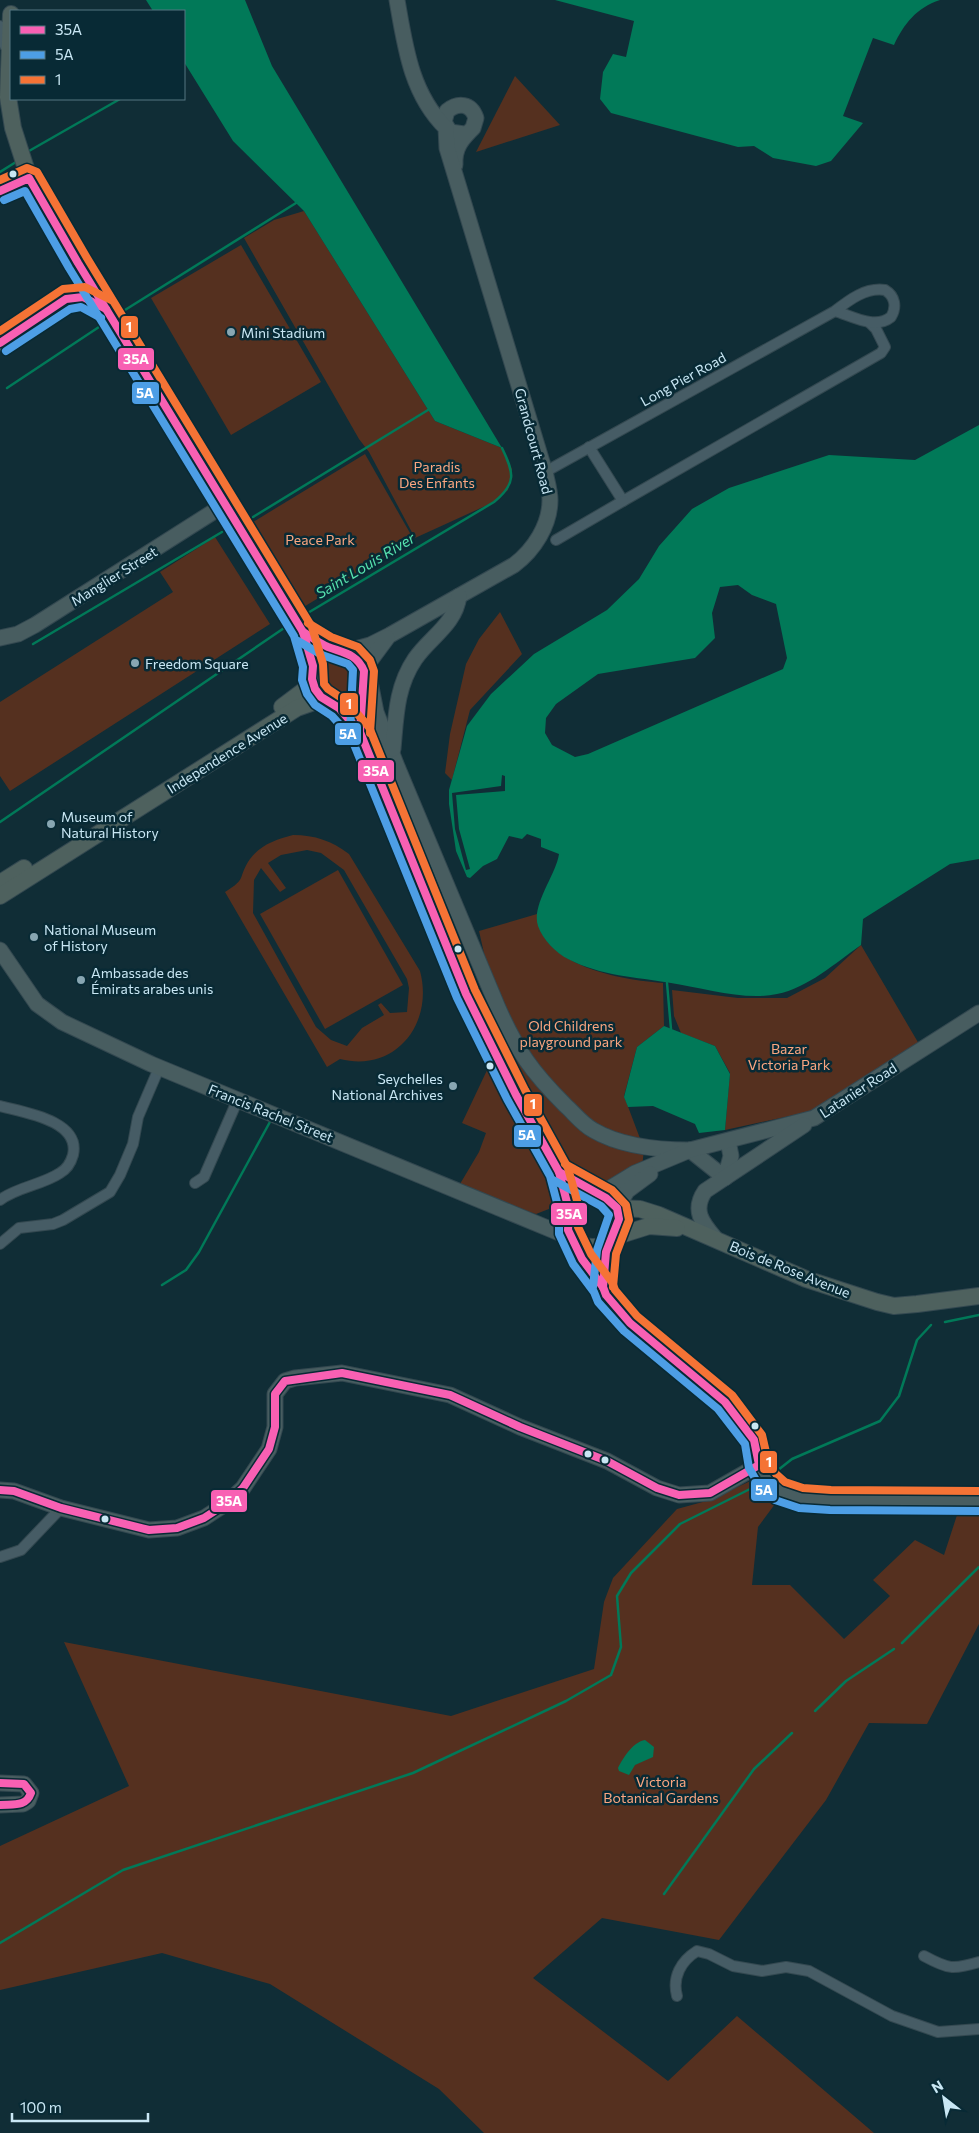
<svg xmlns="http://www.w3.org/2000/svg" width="979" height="2133" font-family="Commissioner,sans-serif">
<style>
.green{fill:#55301f;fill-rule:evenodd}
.water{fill:#017958;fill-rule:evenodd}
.pier{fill:#102d36}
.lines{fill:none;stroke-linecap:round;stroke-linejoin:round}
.stream{stroke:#017958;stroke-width:2.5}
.street-casing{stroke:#334850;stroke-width:12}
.secondary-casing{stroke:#334850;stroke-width:17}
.primary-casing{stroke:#334850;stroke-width:18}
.street{stroke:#465c65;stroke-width:10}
.secondary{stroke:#485d60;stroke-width:15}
.primary{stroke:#4e615e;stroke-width:16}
.bus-1-casing{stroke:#082a35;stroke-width:11}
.bus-2-casing{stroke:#082a35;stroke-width:11}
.bus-3-casing{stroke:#082a35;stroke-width:11}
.bus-1{stroke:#f860b3;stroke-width:8}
.bus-2{stroke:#4d9ee5;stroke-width:8}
.bus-3{stroke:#f57335;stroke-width:8}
.bus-dot{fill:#c9e7f4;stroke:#082a35;stroke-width:2}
.poi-dot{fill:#88a6b2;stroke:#082a35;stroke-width:2}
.labels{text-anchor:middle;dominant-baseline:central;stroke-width:5;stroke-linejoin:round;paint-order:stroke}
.poi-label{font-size:14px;fill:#c9e7f4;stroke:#082a35;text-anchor:start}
.street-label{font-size:14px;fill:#c9e7f4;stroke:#082a35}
.park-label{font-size:14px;fill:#fba680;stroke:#082a35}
.water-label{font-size:15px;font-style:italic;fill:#57e2ae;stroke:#082a35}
.line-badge{stroke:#082a35;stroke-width:2}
.badge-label{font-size:14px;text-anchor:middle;font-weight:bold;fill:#fff}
</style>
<rect width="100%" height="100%" fill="#102d36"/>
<!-- green -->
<g class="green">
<path d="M515,76L560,125L476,152Z"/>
<path d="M304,211L435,421L502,448L512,469L508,490L494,502L415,538L369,452L359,439L244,238L274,220Z"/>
<path d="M241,245L321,382L231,435L151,298Z"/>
<path d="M365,454L414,540L302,608L270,557L253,522Z"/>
<path d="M215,537L270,624L10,791L0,776V702L173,592L160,572Z"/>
<path d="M500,612L522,654L470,710L452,780L445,773L450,734L466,664L479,639Z"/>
<circle cx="338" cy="678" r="18"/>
<path d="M293,835C315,835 332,841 349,854L420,971C434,1023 396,1073 340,1059L327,1067L225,892C248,878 237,878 250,859C260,845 277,839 293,835ZM307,850L321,853L344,870L407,979L409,988L407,1012L390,1013L381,1003L378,1005L384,1015L362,1028L347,1046L331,1040L316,1027L253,913L254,880L261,868L280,892L286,888L268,863L281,855Z"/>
<path d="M338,870L403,985L325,1029L260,914Z"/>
<path d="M537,914C539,966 622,980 663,983L664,1026L637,1047L624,1096L644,1149L642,1168L599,1195L559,1172L516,1095L479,931Z"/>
<path d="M861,945L919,1044L813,1111L725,1130L730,1073L715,1046L681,1033L674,1016L672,990L738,998H787L825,978Z"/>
<path d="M489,1066L561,1194L554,1207L536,1214L457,1189L479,1152L486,1133L462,1123Z"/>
<path d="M759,1477L775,1504L758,1527L752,1585H790L844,1639L890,1596L873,1580L915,1540L944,1555L958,1512L979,1514V1624L927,1724L869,1723L826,1800L719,1940L602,1918L533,1978L668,2081L737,2016L874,2133H484L439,2089L270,1984L162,1953L0,1990V1846L129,1786L64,1642L451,1716L594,1669L604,1602L613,1578L677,1509L710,1500Z"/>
</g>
<!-- water -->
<g class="water">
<path d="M146,0H245L272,66L502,448L435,421L304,211L233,141L184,62V11H153Z"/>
<path d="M555,0H940C916,8 904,24 894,45L873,38L843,116L863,123L831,161L816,166L773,158L754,146L738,147L611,113L600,99L603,72L613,54L626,57L634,21Z"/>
<path d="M979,425V859L950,864L863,919L861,945C835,963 808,988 777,994C745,1001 703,988 671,983C636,977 601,976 568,959C556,953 543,940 538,926C531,905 556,875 559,854L541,847V839L527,834L522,839L509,836L497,859L483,866L470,878L467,877L456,851L449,804V790L467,726L491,694L534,654L607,610L639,579L659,546L692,509L729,488L829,455L915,460ZM738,585L752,595L776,604L787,658L783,669L588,754L575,757L552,745L545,733L546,718L556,704L598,674L695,658L715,638L712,613L720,587Z"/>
<path d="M664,1026L715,1046L730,1074L725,1130L699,1133L695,1124L653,1106L628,1107L624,1097L637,1047Z"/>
<path d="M645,1740L654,1747L653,1757L635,1765L629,1775L619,1771L618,1768C623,1758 633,1742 645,1740Z"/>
</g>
<!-- pier -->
<path class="pier" d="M502,775L505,776V791L456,795L459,829L470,869L466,870L455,829L452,793L501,786Z"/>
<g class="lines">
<!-- stream -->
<g class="stream">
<path d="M29,151L120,99"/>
<path d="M0,172L16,162"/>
<path d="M117,315L296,203"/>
<path d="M7,388L108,321"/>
<path d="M253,517L428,410"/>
<path d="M301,617L494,502C517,483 514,473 502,448"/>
<path d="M33,644L222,532"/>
<path d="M0,822L290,624"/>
<path d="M667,983L671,1029"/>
<path d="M162,1285L186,1270L199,1252L271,1120"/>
<path d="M945,1322L979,1315"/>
<path d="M773,1474L792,1459L880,1421L899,1396L917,1340L931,1325"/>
<path d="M902,1643L979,1567"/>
<path d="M815,1711L846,1681L894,1649"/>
<path d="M664,1894L754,1769L792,1733"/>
<path d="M0,1943L123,1870L413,1773L566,1701L611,1675L621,1647L617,1596L631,1573L680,1524L760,1484"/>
</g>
<!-- street casing -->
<g class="street-casing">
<g id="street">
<path d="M0,26L5,46"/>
<path d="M589,447L623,501L881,353L885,347L876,329L869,322"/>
<path d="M545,472L835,311C849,300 866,287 885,290C895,296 897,307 891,317C875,330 852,316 835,311"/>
<path d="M556,540L623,501"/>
<path d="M0,1106C22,1112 81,1120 73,1155C71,1162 67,1169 60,1173C42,1185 17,1187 0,1200"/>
<path d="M195,1183L204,1177L238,1099"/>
<path d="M0,1244L19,1228L53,1224L63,1220L110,1192L120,1175L133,1144L138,1117L159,1068"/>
<path d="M0,1557L21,1550L61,1508"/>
<path d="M924,1956C948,1969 953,1970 979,1962"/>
<path d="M677,1996C672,1977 681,1961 697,1951L709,1954L733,1966L762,1971L786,1967L809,1971L892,2016L938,2032L979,2029"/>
</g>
</g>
<!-- secondary casing -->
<g class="secondary-casing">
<g id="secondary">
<path d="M455,165C454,147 462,139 473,128L476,118C471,103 458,102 447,111L444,122L450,132L464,134"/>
<path d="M0,343L90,283"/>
<path d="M0,638L18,634L35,625L224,505"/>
<path d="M348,651L370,645L390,635L514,565C534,550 550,525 550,500C550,491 547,481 545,472L447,148L446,128C411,94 405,46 397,0"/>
<path d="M364,669L387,638"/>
<path d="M365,672L370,682L376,712L396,764L498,1008C517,1051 532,1072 565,1105C574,1113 582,1124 593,1130C620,1146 659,1150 690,1150"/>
<path d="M393,749C396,717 396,687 415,659C430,637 455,625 459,596"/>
<path d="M0,950L37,1004L62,1022L151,1064L557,1232L571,1236"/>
<path d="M690,1150L725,1178L731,1156L728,1141"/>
<path d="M599,1195L635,1173L690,1150L814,1118L979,1013"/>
<path d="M617,1208L627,1191L650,1174"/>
<path d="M715,1238C702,1223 692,1210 705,1191L804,1125"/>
<path d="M574,1239L582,1259L603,1287L606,1295L630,1323L725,1402L747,1429L754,1440L759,1465L768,1480L780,1491L801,1498L831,1500L979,1501"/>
<path d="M603,1287V1273L610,1241"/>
<path d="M0,1490L14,1491L61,1508L149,1530L177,1528L204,1518L227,1503L243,1488L269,1449L275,1427V1394L285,1381L295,1378L342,1373L450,1395L520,1427L607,1461L657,1488L679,1495L710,1493L759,1465"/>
<path d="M0,1783L24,1784L31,1793L28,1801L23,1804L0,1805"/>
</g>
</g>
<!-- primary casing -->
<g class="primary-casing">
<g id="primary">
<path d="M11,14L8,97L13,128L29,178L78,263L303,632L313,666"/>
<path d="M66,299L83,297L104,308"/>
<path d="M312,674C317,645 359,640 364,670C366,681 362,694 361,705C360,714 360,723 360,732"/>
<path d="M327,700C342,708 356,698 364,684"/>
<path d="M333,702L360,732L466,994L516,1095L559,1172L569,1210"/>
<path d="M282,707L306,689L312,679"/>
<path d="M0,883L24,868"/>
<path d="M0,896L297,708L314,702H331"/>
<circle cx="593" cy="1221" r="26"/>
<path d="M617,1208L640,1209L659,1215L806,1279L877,1302L894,1306L917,1304L979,1296"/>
<path d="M614,1237L649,1226L677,1228"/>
</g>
</g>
<!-- street -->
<use href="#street" class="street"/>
<!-- secondary -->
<use href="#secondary" class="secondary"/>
<!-- primary -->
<use href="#primary" class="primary"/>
<!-- bus-1 casing -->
<g class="bus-1-casing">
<g id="bus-1">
<path d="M0,191L29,178L78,263L303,632L313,666L312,679L315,689L321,697L339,708L360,732L466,994L516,1095L559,1172L569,1210L568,1230L582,1259L603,1287L606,1295L630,1323L725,1402L754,1440L759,1465L710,1493L679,1495L657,1488L607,1461L520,1427L450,1395L342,1373L285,1381L275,1394V1427L269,1449L243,1488L227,1503L204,1518L177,1528L149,1530L61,1508L14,1491L0,1490"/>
<path d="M0,343L66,299L83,297L106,309"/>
<path d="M303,632C311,637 319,643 328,647C344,653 357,654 364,671L360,732"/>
<path d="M559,1172L606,1198L617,1208L619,1219L606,1252L603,1287"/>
<path d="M0,1783L24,1784L31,1793C26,1807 14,1804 0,1805"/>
</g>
</g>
<!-- bus-2 casing -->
<g class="bus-2-casing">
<g id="bus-2">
<path d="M4,200L25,191L69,268L294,636L303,667L302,680L307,694L315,705L332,716L351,737L457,998L507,1099L550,1176L559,1210V1234L573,1264L594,1292L598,1302L624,1331L718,1409L745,1444L749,1468L759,1485L775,1500L799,1508L830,1510L979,1511"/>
<path d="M6,351L70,309L81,307L101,318"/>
<path d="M298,641L322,655L348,664L353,670L350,731"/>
<path d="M553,1180L601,1206L609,1215L597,1250L593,1287"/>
</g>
</g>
<!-- bus-3 casing -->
<g class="bus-3-casing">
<g id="bus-3">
<path d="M0,180L27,168L37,172L87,258L312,627L323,664L324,684L328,689L346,701L369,727L475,990L525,1090L568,1168L579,1208L578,1227L591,1254L612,1282L615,1290L637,1316L732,1395L762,1435L768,1461L776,1474L785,1482L803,1488L831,1490L979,1491"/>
<path d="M0,331L63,289L85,287L111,300"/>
<path d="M308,623L331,637L358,647L370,660L374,671L370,733"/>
<path d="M565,1164L612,1190L626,1205L629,1220L616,1254L613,1287"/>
</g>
</g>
<!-- bus-1 -->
<use href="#bus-1" class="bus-1"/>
<!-- bus-2 -->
<use href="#bus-2" class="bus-2"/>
<!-- bus-3 -->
<use href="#bus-3" class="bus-3"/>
</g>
<!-- markers -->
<g class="bus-dot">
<circle cx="13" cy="174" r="4.5"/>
<circle cx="458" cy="949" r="4.5"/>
<circle cx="490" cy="1066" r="4.5"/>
<circle cx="755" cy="1426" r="4.5"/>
<circle cx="588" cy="1454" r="4.5"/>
<circle cx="605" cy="1460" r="4.5"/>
<circle cx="105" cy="1519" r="4.5"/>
</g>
<g class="poi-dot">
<circle cx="231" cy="332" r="5"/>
<circle cx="135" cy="663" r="5"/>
<circle cx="51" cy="824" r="5"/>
<circle cx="34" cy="937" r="5"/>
<circle cx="81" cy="980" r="5"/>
<circle cx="453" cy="1086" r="5"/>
</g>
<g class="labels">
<!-- poi labels -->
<g class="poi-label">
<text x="241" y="332">Mini Stadium</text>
<text x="145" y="663">Freedom Square</text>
<text x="61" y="816">Museum of<tspan x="61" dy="16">Natural History</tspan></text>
<text x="44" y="929">National Museum<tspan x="44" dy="16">of History</tspan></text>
<text x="91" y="972">Ambassade des<tspan x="91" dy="16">Émirats arabes unis</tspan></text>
<text x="443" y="1078" text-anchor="end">Seychelles<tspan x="443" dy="16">National Archives</tspan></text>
</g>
<!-- street labels -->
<g class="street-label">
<text transform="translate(683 379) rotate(-29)">Long Pier Road</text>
<text transform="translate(534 441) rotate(75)">Grandcourt Road</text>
<text transform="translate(114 576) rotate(-32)">Manglier Street</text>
<text transform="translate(227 753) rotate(-32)">Independence Avenue</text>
<text transform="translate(858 1090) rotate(-33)">Latanier Road</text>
<text transform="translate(271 1113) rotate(22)">Francis Rachel Street</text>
<text transform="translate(790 1269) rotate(22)">Bois de Rose Avenue</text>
</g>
<!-- park labels -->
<g class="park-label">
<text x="437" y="466">Paradis<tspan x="437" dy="16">Des Enfants</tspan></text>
<text x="320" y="539">Peace Park</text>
<text x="571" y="1025">Old Childrens<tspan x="571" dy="16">playground park</tspan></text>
<text x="789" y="1048">Bazar<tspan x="789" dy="16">Victoria Park</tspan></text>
<text x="661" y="1781">Victoria<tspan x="661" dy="16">Botanical Gardens</tspan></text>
</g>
<!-- water labels -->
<g class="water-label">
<text transform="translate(365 565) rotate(-31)">Saint Louis River</text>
</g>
</g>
<g class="line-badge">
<rect x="120" y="315" width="19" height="24" rx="5" fill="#f57335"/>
<rect x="117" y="347" width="38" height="24" rx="5" fill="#f860b3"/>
<rect x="131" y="381" width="29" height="24" rx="5" fill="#4d9ee5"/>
<rect x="339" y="692" width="20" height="24" rx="5" fill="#f57335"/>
<rect x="334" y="722" width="28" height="24" rx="5" fill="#4d9ee5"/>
<rect x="357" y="759" width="38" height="24" rx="5" fill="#f860b3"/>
<rect x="523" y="1093" width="20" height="24" rx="5" fill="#f57335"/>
<rect x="513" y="1124" width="29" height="24" rx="5" fill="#4d9ee5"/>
<rect x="550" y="1202" width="38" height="24" rx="5" fill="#f860b3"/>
<rect x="759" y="1450" width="19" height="24" rx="5" fill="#f57335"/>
<rect x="750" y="1478" width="28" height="24" rx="5" fill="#4d9ee5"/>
<rect x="210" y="1489" width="38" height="24" rx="5" fill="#f860b3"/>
</g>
<g class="badge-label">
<text x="129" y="332">1</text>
<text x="136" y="364">35A</text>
<text x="145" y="398">5A</text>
<text x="349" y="709">1</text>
<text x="348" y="739">5A</text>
<text x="376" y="776">35A</text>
<text x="533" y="1109">1</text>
<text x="527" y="1140">5A</text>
<text x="569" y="1219">35A</text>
<text x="769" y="1467">1</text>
<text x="764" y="1495">5A</text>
<text x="229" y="1506">35A</text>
</g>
<!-- legend -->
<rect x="10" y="10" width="175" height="90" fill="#082a35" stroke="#557681"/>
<rect x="20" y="26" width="25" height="8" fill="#f860b3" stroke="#557681"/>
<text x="55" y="35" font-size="15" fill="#c9e7f4">35A</text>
<rect x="20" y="51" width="25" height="8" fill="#4d9ee5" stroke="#557681"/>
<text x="55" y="60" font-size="15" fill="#c9e7f4">5A</text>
<rect x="20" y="76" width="25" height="8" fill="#f57335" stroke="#557681"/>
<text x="55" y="85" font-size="15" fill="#c9e7f4">1</text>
<!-- north arrow -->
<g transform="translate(944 2098) rotate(329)" stroke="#082a35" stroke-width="4" paint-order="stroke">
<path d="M0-4L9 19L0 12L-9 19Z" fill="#c9e7f4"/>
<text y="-8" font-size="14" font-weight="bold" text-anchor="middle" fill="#c9e7f4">N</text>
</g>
<!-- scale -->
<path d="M12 2113v8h136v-8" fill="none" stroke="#c9e7f4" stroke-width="2.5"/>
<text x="20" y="2113" font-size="15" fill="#c9e7f4" stroke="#082a35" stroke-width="4" paint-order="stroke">100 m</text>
</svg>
